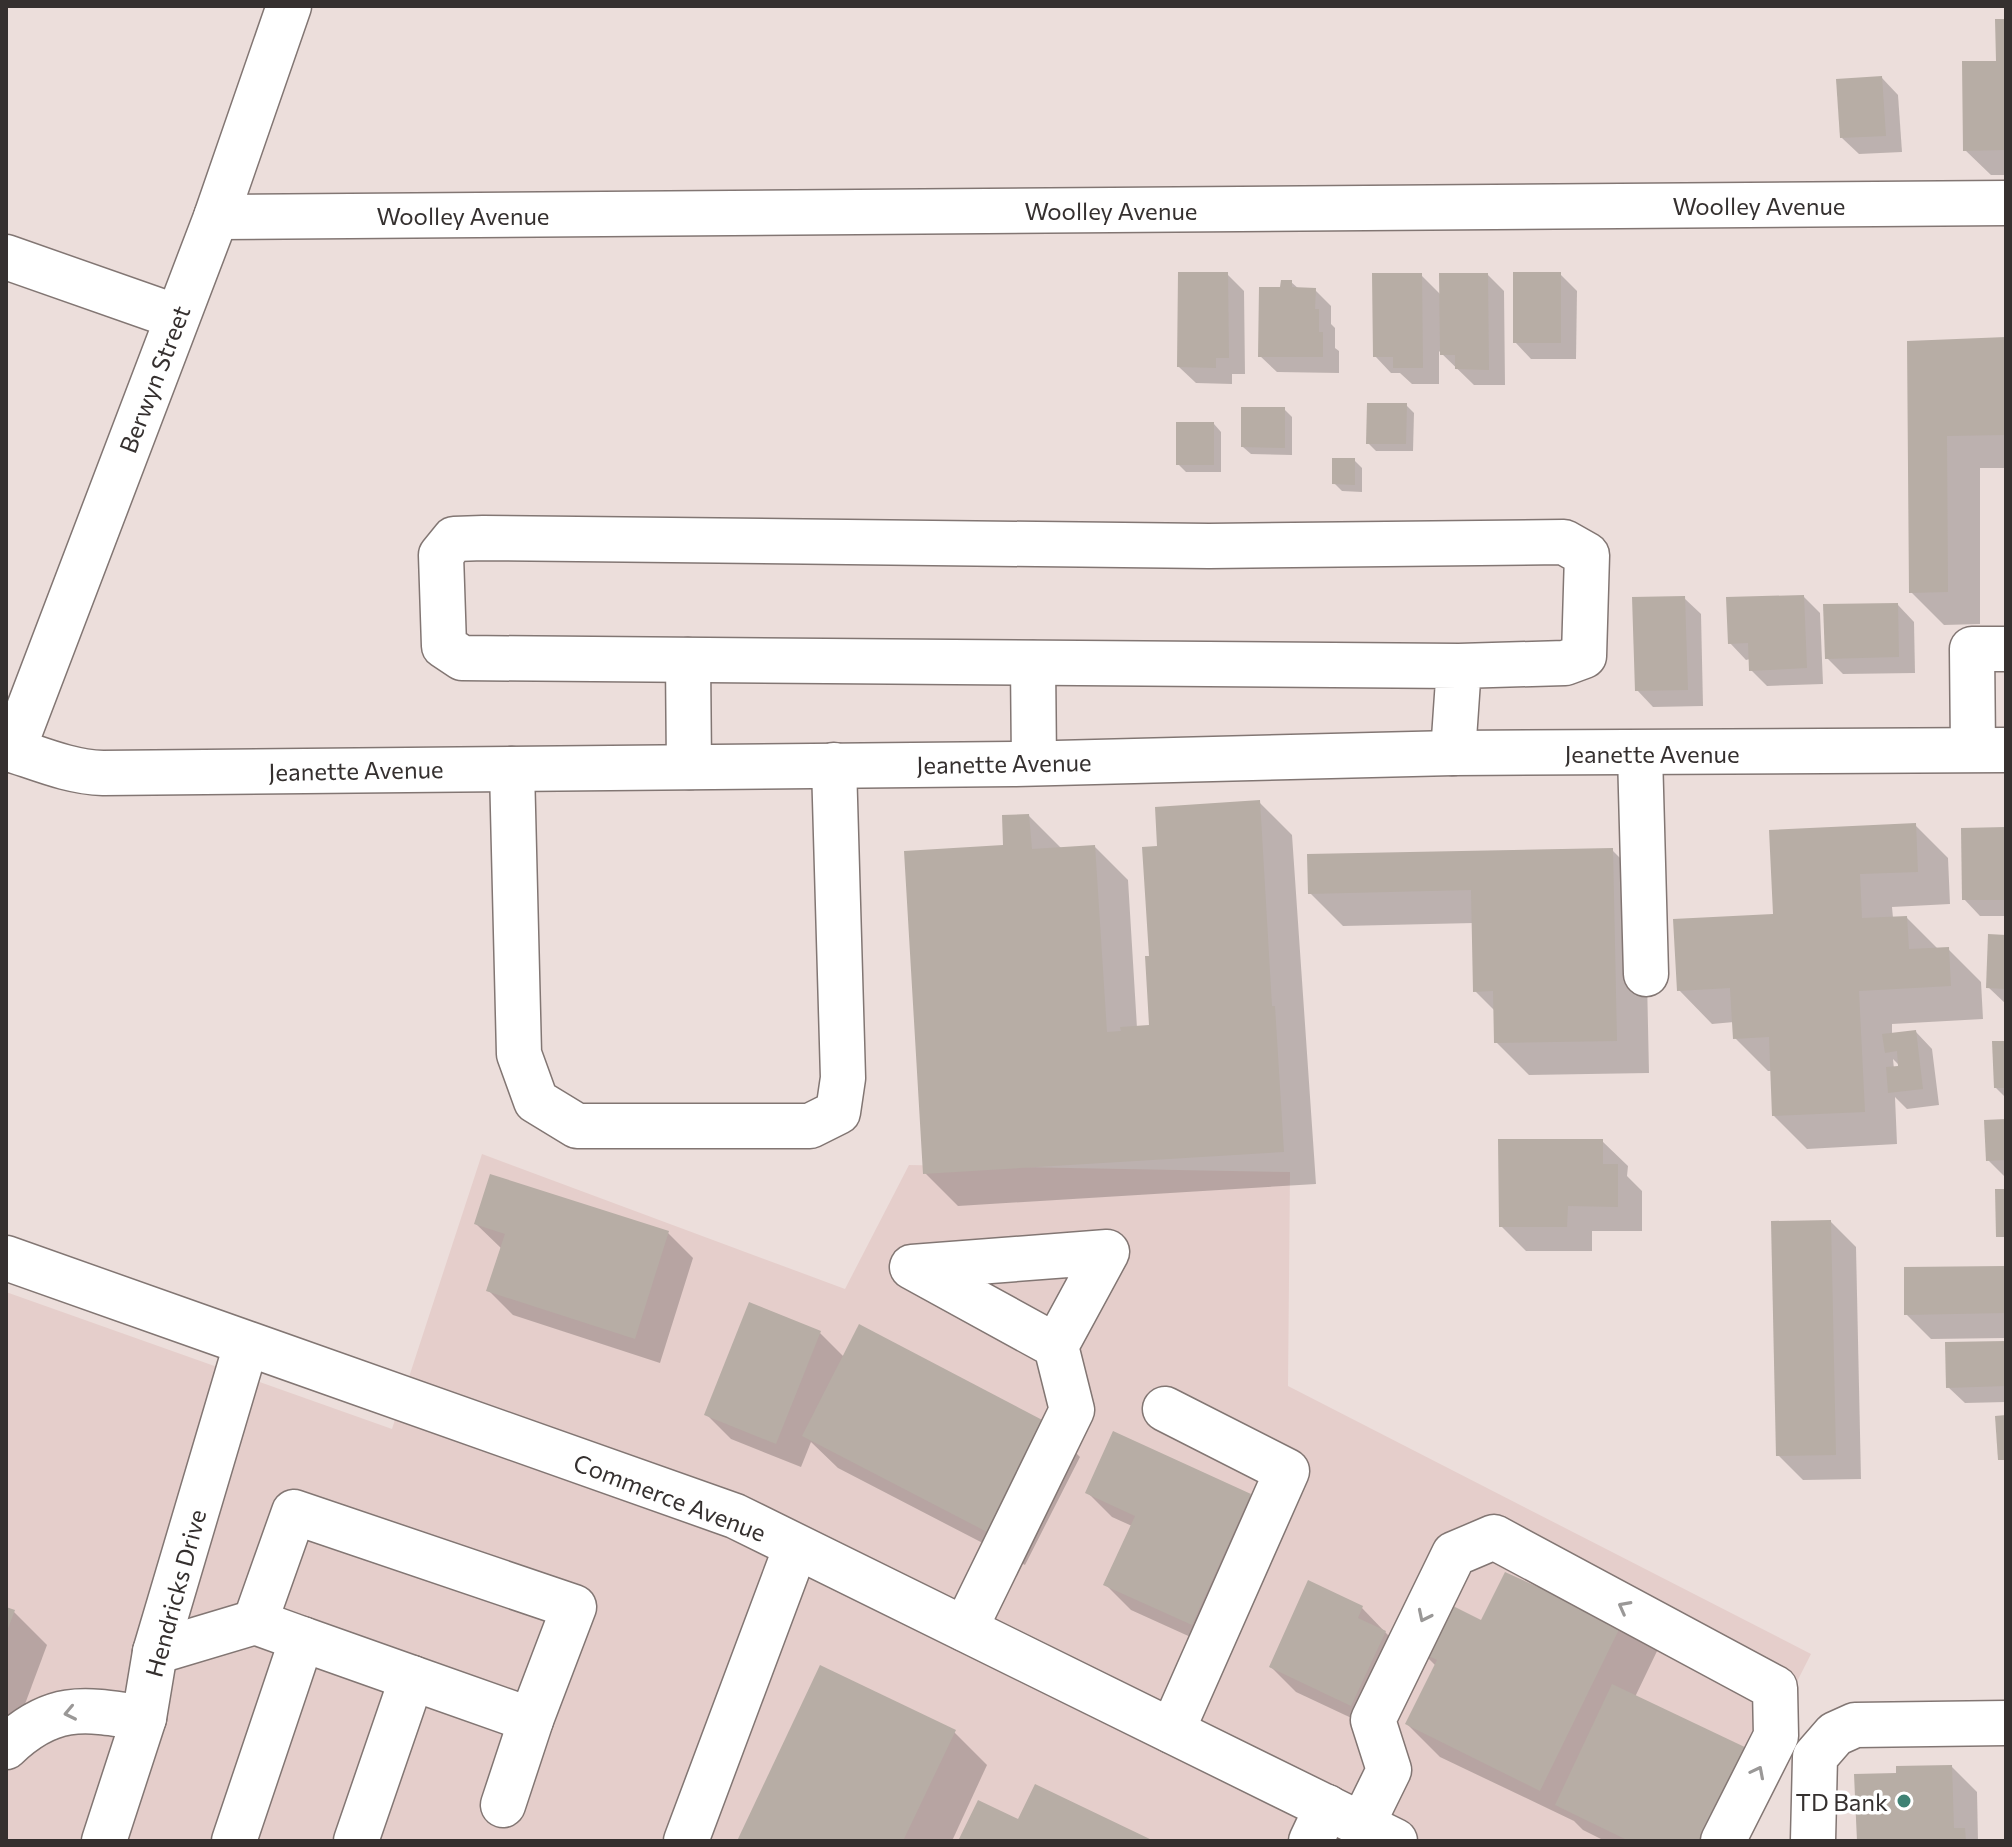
<svg xmlns="http://www.w3.org/2000/svg" width="2012" height="1847" font-family="Commissioner,sans-serif">
<style>
.built{fill:#e5cecb}
.shadow{fill:#0003;fill-rule:evenodd}
.building{fill:#b7ada5}
.lines{fill:none;stroke-linecap:round;stroke-linejoin:round}
.minor-casing{stroke:#827673;stroke-width:47}
.minor{stroke:#fff;stroke-width:44}
.oneway{stroke:#9a9897}
.poi-dot{fill:#3f8274;stroke:#fff;stroke-width:3}
.labels{text-anchor:middle;dominant-baseline:central;stroke-width:7;stroke-linejoin:round;paint-order:stroke}
.street-label{font-size:24px;fill:#35302f;stroke:#fff}
.poi-label{font-size:24px;fill:#35302f;stroke:#fff;text-anchor:end}
</style>
<rect width="100%" height="100%" fill="#ecdedb"/>
<!-- built -->
<path class="built" d="M482,1154L845,1289L909,1165L1290,1172L1288,1386L1811,1654L1716,1841H6V1292L392,1429Z"/>
<!-- shadow -->
<g class="shadow">
<path d="M2006,21V175H1991L1965,150L1998,63Z"/>
<path d="M1882,78L1898,95L1902,152L1859,154L1842,138Z"/>
<path d="M1227,274L1244,291L1245,374H1232V384L1196,383L1179,367Z"/>
<path d="M1560,274L1577,291L1576,359H1531L1515,342Z"/>
<path d="M1421,275L1441,295L1488,275L1504,291L1505,385H1474L1439,351V384H1412L1400,373H1391L1375,356Z"/>
<path d="M1291,282L1299,289L1315,290L1331,306V324L1335,328V348L1339,351V373L1277,372L1260,356Z"/>
<path d="M2006,339V468H1980V624L1944,625L1911,592L1909,343Z"/>
<path d="M1406,405L1414,413L1413,451H1376L1368,443Z"/>
<path d="M1284,409L1292,417V455L1251,454L1243,447Z"/>
<path d="M1214,424L1221,432V472H1186L1178,464Z"/>
<path d="M1354,460L1362,468V492L1342,491L1334,483Z"/>
<path d="M1804,597L1820,613L1823,684L1767,686L1751,670L1750,659L1746,660L1730,643Z"/>
<path d="M1684,598L1701,614L1703,706L1653,707L1637,690Z"/>
<path d="M1898,605L1914,622L1915,673L1843,674L1827,658Z"/>
<path d="M1259,802L1292,835L1316,1184L958,1206L925,1173L1005,847L1029,816L1062,849L1095,847L1128,880L1137,1028L1151,1027V958L1159,848Z"/>
<path d="M1915,825L1948,858L1950,904L1892,907L1893,918H1907L1938,949H1948L1981,982L1983,1019L1892,1024V1035L1916,1032L1932,1049L1939,1105L1907,1109L1895,1097L1897,1144L1807,1149L1774,1116L1772,1071H1768L1735,1038L1734,1022L1712,1024L1679,990L1775,916ZM1893,1059L1902,1068L1894,1069Z"/>
<path d="M2006,829V916H1980L1964,899Z"/>
<path d="M1612,850L1645,883L1649,1073L1529,1075L1496,1042L1495,1011L1475,991L1474,923L1343,926L1310,893Z"/>
<path d="M2006,937V1004L1988,987Z"/>
<path d="M2006,1043V1098L1996,1088Z"/>
<path d="M2006,1121V1176H2004L1988,1160Z"/>
<path d="M1602,1141L1628,1166L1627,1176L1642,1191V1231H1592V1251H1526L1501,1226Z"/>
<path d="M1831,1222L1856,1247L1861,1479L1803,1480L1778,1455Z"/>
<path d="M476,1224L668,1233L693,1258L660,1363L513,1315L488,1290L502,1249Z"/>
<path d="M2006,1268V1338L1931,1339L1906,1314Z"/>
<path d="M820,1333L844,1357L1047,1424L1080,1457L1025,1565L838,1468L811,1442L801,1467L731,1439L706,1414Z"/>
<path d="M2006,1343V1402L1965,1403L1948,1387Z"/>
<path d="M1087,1492L1250,1495L1275,1521L1217,1649L1131,1610L1106,1585L1132,1526L1112,1517Z"/>
<path d="M1539,1590L1659,1647L1635,1697L1745,1841H1605L1583,1830L1574,1821L1440,1757L1407,1724L1436,1666L1421,1651L1482,1623Z"/>
<path d="M1362,1608L1410,1658L1377,1730L1296,1692L1271,1667Z"/>
<path d="M6,1609L14,1612L47,1645L6,1755Z"/>
<path d="M954,1732L987,1765L952,1841H739Z"/>
<path d="M1952,1767L1977,1792L1978,1841H1859L1898,1775Z"/>
</g>
<!-- building -->
<g class="building">
<path d="M1995,19H2006V150L1963,151L1962,61H1996Z"/>
<path d="M1882,76L1886,136L1840,138L1836,79Z"/>
<path d="M1178,272H1228L1229,358H1216V368L1177,367Z"/>
<rect x="1513" y="272" width="48" height="71"/>
<path d="M1372,273H1422L1423,368H1393V357H1373Z"/>
<path d="M1439,273H1488L1489,370L1455,369V355H1440Z"/>
<path d="M1281,280H1292V287L1316,288L1315,309H1319V332H1323V357H1258L1259,287H1280Z"/>
<path d="M2006,337V435L1947,436L1948,592L1909,593L1907,341Z"/>
<path d="M1367,403H1407L1406,444H1366Z"/>
<path d="M1241,407H1285V448L1241,447Z"/>
<rect x="1176" y="422" width="38" height="43"/>
<path d="M1332,458H1355V485L1332,484Z"/>
<path d="M1804,595L1807,668L1749,671L1748,643L1728,644L1726,597Z"/>
<path d="M1685,596L1688,690L1635,691L1632,597Z"/>
<path d="M1898,603L1899,657L1825,659L1823,604Z"/>
<path d="M1260,800L1272,1006H1275L1284,1152L923,1174L904,851L1003,845L1002,815L1029,814L1032,849L1095,845L1107,1032L1121,1031L1120,1027L1149,1025L1145,956H1149L1142,847L1157,846L1155,807Z"/>
<path d="M1916,823L1918,872L1860,874L1862,918L1907,916L1909,949L1949,947L1951,986L1859,991L1865,1112L1772,1116L1769,1037L1733,1039L1730,988L1677,991L1673,919L1773,914L1769,830Z"/>
<path d="M2006,827V900H1962L1961,828Z"/>
<path d="M1613,848L1617,1041L1494,1043L1493,991L1473,992L1471,890L1308,894L1307,854Z"/>
<path d="M1988,934L2006,935V989L1986,988Z"/>
<path d="M1916,1030L1923,1089L1888,1093L1886,1067L1898,1066L1897,1051L1885,1053L1882,1034Z"/>
<path d="M1992,1041H2006V1088H1994Z"/>
<path d="M2006,1119V1160L1986,1161L1984,1120Z"/>
<path d="M1498,1139H1603V1164H1618V1207L1568,1206L1567,1227H1499Z"/>
<path d="M490,1174L669,1231L635,1339L486,1291L505,1234L474,1224Z"/>
<path d="M1995,1189H2006V1237H1996Z"/>
<path d="M1831,1220L1836,1455L1776,1456L1771,1221Z"/>
<path d="M2006,1266V1313L1904,1315V1267Z"/>
<path d="M749,1302L821,1331L776,1444L704,1415Z"/>
<path d="M859,1324L1048,1423L991,1534L802,1436Z"/>
<path d="M2006,1341V1386L1946,1388L1945,1342Z"/>
<path d="M2006,1415V1460H1998L1995,1416Z"/>
<path d="M1113,1431L1251,1494L1192,1625L1103,1585L1135,1516L1085,1493Z"/>
<path d="M1505,1572L1538,1587L1545,1572L1627,1613L1540,1791L1405,1724L1437,1660L1418,1651L1443,1601L1481,1620Z"/>
<path d="M1308,1580L1363,1606L1358,1618L1386,1631L1351,1706L1269,1667Z"/>
<path d="M6,1607L15,1610L6,1634Z"/>
<path d="M820,1665L956,1730L903,1841H737Z"/>
<path d="M1612,1684L1751,1750L1709,1841H1629L1555,1805Z"/>
<path d="M1952,1765L1954,1828H1965L1966,1841H1857L1854,1774L1896,1773V1766Z"/>
<path d="M1035,1784L1154,1841H958L978,1800L1018,1819Z"/>
</g>
<g class="lines">
<!-- minor casing -->
<g class="minor-casing">
<g id="minor">
<path d="M216,217L2006,203"/>
<path d="M6,257L177,317"/>
<path d="M688,660L689,767"/>
<path d="M1033,663L1034,763"/>
<path d="M6,748C38,758 69,772 103,773L1013,764L1453,753L2006,750"/>
<path d="M1973,749L1972,649H2006"/>
<path d="M13,750L216,217L289,6"/>
<path d="M1453,753L1459,666L1565,663L1584,656L1587,555L1564,542L1209,546L483,538L454,539L441,555L444,646L462,658L1459,666"/>
<path d="M1640,754L1646,974"/>
<path d="M512,769L519,1054L536,1101L577,1126H810L838,1112L843,1078L834,765"/>
<path d="M6,1258L735,1516L1395,1841"/>
<path d="M1165,1409L1287,1471L1172,1731"/>
<path d="M965,1629L1072,1410L1056,1346L912,1267L1107,1252L1056,1346"/>
<path d="M302,1639L255,1622L294,1512L574,1607L531,1720L412,1678"/>
<path d="M155,1652L255,1622"/>
<path d="M6,1747C53,1702 85,1709 144,1718"/>
<path d="M503,1805L531,1720"/>
<path d="M1362,1825L1389,1770L1373,1720L1454,1554L1494,1537L1775,1688L1776,1736L1723,1841"/>
<path d="M104,1841L144,1718L155,1652L246,1345"/>
<path d="M234,1841L302,1639L412,1678L356,1841"/>
<path d="M686,1841L796,1547"/>
<path d="M1311,1841L1327,1807"/>
<path d="M1813,1841L1815,1757L1835,1734L1855,1725L2006,1723"/>
</g>
</g>
<!-- minor -->
<use href="#minor" class="minor"/>
</g>
<!-- one-way arrows -->
<defs><path id="oneway-chevron" d="M-2-3.5L2.5 0L-2 3.5" fill="none" stroke-width="1.6" stroke-linecap="round" stroke-linejoin="round" transform="scale(2)"/></defs>
<g class="oneway">
<use href="#oneway-chevron" transform="translate(1624 1607) rotate(-152)"/>
<use href="#oneway-chevron" transform="translate(1424 1616) rotate(116)"/>
<use href="#oneway-chevron" transform="translate(70 1713) rotate(168)"/>
<use href="#oneway-chevron" transform="translate(1758 1772) rotate(-63)"/>
</g>
<!-- markers -->
<circle class="poi-dot" cx="1904" cy="1801" r="8"/>
<g class="labels">
<!-- street labels -->
<g class="street-label">
<text x="1759" y="205">Woolley Avenue</text>
<text x="1111" y="210">Woolley Avenue</text>
<text x="463" y="215">Woolley Avenue</text>
<text transform="translate(154 379) rotate(-69)">Berwyn Street</text>
<text x="1652" y="753">Jeanette Avenue</text>
<text transform="translate(1004 763) rotate(-1)">Jeanette Avenue</text>
<text transform="translate(356 770) rotate(-1)">Jeanette Avenue</text>
<text transform="translate(670 1497) rotate(21)">Commerce Avenue</text>
<text transform="translate(175 1593) rotate(-75)">Hendricks Drive</text>
</g>
<!-- poi labels -->
<g class="poi-label">
<text x="1888" y="1801">TD Bank</text>
</g>
</g>
<!-- border -->
<rect width="2012" height="1847" fill="none" stroke="#35302f" stroke-width="16"/>
</svg>
